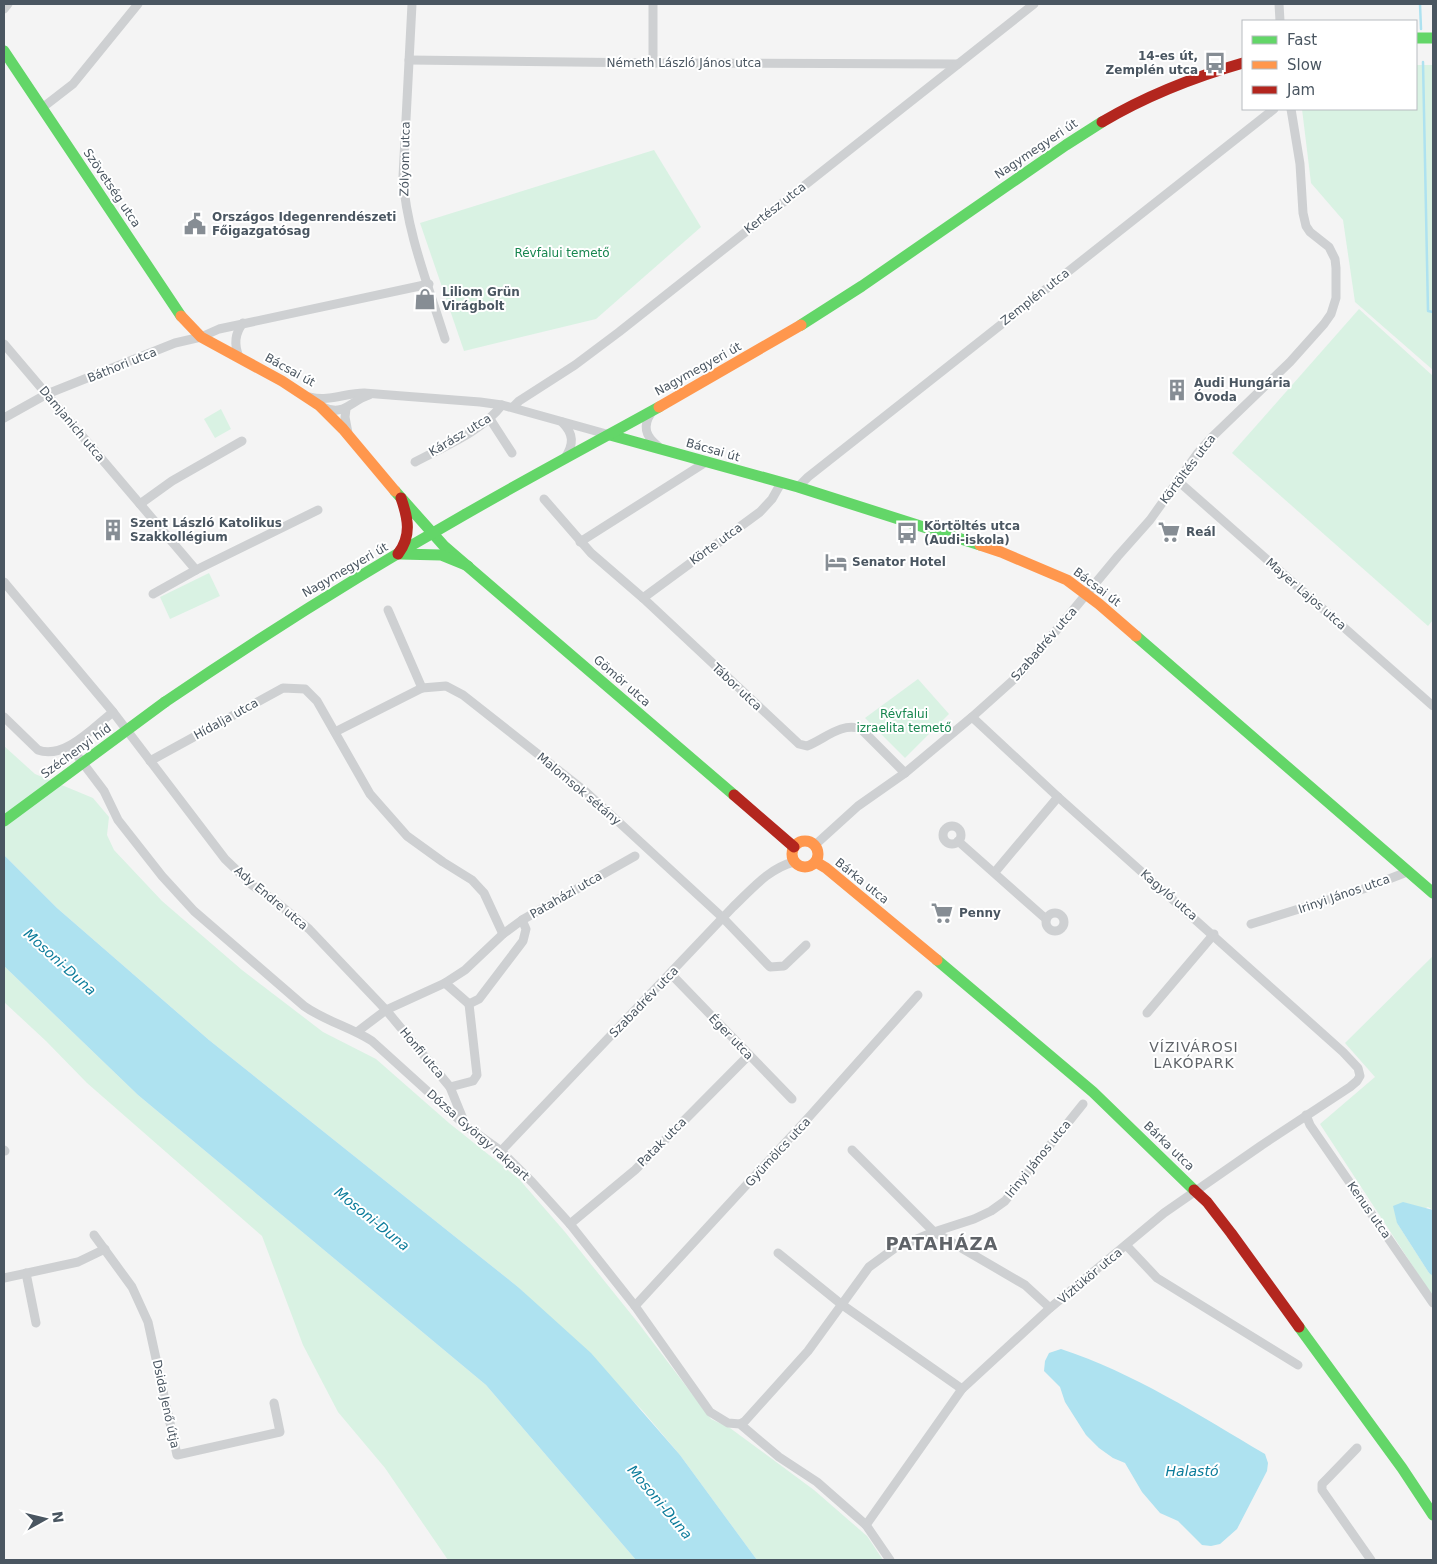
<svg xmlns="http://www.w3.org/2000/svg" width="1437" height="1564" font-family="'DejaVu Sans',sans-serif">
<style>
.green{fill:#d9f2e3}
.water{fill:#aee2f0}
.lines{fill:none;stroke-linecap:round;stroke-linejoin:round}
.stream{stroke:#aee2f0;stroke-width:2.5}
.street{stroke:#ced0d2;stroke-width:9}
.fast{stroke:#63d668;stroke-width:11}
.slow{stroke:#ff974d;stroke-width:11}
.jam{stroke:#b3261e;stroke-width:11}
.fast-bridge{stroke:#63d668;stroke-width:11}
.labels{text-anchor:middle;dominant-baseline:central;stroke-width:4;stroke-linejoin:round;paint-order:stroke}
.poi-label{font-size:12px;font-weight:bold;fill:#4a5661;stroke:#fff;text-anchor:start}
.street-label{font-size:12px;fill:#4a5661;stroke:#fff}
.park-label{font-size:12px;fill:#17864f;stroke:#fff}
.water-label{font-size:14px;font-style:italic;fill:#0c7c9b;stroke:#fff}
.neighbourhood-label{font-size:14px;letter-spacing:1px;fill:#5f6368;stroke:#fff}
.district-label{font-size:18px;font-weight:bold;letter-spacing:1px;fill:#5f6368;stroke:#fff}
</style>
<rect width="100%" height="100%" fill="#f4f4f4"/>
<!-- green -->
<g class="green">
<path d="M1416,65H1433V370L1355,302L1343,220L1311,183L1302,109H1416Z"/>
<path d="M654,150L701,227L596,319L464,351L420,223Z"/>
<path d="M1359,309L1433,376V620L1428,626L1232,453Z"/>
<path d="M221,409L231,429L215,438L204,419Z"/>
<path d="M209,573L220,596L170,619L160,597Z"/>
<path d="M918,679L949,714L905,758L865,718Z"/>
<path d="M4,746L35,774L93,798L109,817L107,835L114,850L162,901L242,970L323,1032L376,1059L449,1123L519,1179L565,1232L639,1324L711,1419L730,1428L814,1490L867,1536L883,1560H757L680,1455L642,1410L518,1287L209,1040L57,908L4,855Z"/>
<path d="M1433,956V1210L1428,1207L1397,1223L1429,1273L1433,1276V1297L1320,1124L1375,1077L1345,1043Z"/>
<path d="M4,966L138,1095L486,1385L636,1560H448L385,1468L338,1412L303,1345L262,1236L87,1083L46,1041L4,1002Z"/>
</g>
<!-- water -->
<g class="water">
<path d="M4,855L57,908L209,1040L518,1287L591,1353L680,1455L757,1560H636L486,1385L138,1095L4,966Z"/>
<path d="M1403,1202L1433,1210V1276L1429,1273L1397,1223L1393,1206Z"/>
<path d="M1061,1349C1134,1373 1199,1415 1265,1454L1268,1463L1267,1471L1237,1529L1220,1544L1211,1546L1202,1545L1178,1521L1160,1513L1142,1492L1125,1463L1113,1458L1099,1448L1086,1435L1065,1402L1060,1387L1044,1371L1045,1361L1049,1353Z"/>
</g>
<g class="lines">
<!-- stream -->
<g class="stream">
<path d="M1420,4L1421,29"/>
<path d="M1423,62L1428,311L1433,312"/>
</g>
<!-- street -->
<g class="street">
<path d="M412,4L403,177C406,231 429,287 445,339"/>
<path d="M653,4V63"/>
<path d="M1279,4L1280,21"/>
<path d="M4,9L8,4"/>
<path d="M409,60L653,63L958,64"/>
<path d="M42,108L73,84L138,4"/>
<path d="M4,344L196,570L318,510"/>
<path d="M239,357C234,345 235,333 243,323"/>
<path d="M310,397C328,402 346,393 364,393L480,402L502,405L610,435"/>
<path d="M323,407C344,417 350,401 369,395"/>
<path d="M513,407L519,401L575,365L619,332L1034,4"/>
<path d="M346,409L345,417L348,433"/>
<path d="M651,413C642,427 646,437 658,446"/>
<path d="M4,418L47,394L175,343L201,337L219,329L429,284"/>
<path d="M490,419L512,453"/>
<path d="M562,422C574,434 574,444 565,458"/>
<path d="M415,462C445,446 481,432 502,405"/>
<path d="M1178,481L1433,706"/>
<path d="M798,487L808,477L1274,109"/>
<path d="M544,499L591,553L643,598L799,744L807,746C825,739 841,722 861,729L905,773"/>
<path d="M140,504L172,481L242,441"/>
<path d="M580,542L706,462"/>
<path d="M4,582L113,712L225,859L252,885L275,901L309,929L386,1010L450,1087L465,1124"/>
<path d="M153,594L196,570"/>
<path d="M643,598L760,512L772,499L781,483"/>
<path d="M388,610L422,688"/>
<path d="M4,717L38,750C64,760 94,727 113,712"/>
<path d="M335,732L422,688L446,686L463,695L586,792L723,918L770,967L784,966L806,945"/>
<path d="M70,746L104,791L118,820L162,876L194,911L304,1006C325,1021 350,1027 372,1041L466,1126L501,1151L532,1182L570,1224L635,1306L710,1412L728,1423L740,1424L779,1457L817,1482L866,1525L890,1560"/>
<path d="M150,761L283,688L305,689L317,701L370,794L407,836L443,862L472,880L484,893L503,934"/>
<circle cx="952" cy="835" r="9"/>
<path d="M958,841L1046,919"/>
<path d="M815,845L858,806L905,773L972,717L1020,674L1118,556L1150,520L1197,454L1211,438L1290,362L1324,324L1331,314L1336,298V268L1335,259L1329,247L1310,232L1306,226L1303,213L1300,164L1291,109"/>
<path d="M995,872L1058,797"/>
<circle cx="1055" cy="922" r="9"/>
<path d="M1251,924L1363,889L1407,872"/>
<path d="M671,974L792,1099"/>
<path d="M445,983L469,1004"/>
<path d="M1147,1013L1214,934"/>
<path d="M357,1032L386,1010L445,983L465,970L503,934L522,920L635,856"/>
<path d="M450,1087L473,1081L477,1075L469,1004L479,999L523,941L526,929L522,920"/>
<path d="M1306,1115L1310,1125L1433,1303"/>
<path d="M4,1150L5,1151"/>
<path d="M852,1150L934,1232L1025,1285L1050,1308"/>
<path d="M501,1151L733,907C751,890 769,868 794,862"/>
<path d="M570,1224L635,1170L749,1055"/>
<path d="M94,1235L132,1287L148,1322L177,1455L280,1432L274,1403"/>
<path d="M1126,1245L1157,1278L1298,1365"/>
<path d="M778,1253L841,1304L962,1389"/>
<path d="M26,1273L36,1323"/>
<path d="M4,1278L78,1262L105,1249"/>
<path d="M635,1306L809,1117L918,995"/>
<path d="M740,1424L745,1421L808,1351L869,1267L895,1248L934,1232L974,1219L991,1211L1005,1201L1083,1104"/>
<path d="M1357,1448L1327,1479L1322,1484V1490L1371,1560"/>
<path d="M866,1525L962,1389L1050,1308L1164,1213L1262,1145L1350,1087L1357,1081L1360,1076L1358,1068L1343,1052L1058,797L972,717"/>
</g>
<!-- fast -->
<g class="fast">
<path d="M1416,38H1433"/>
<path d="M4,51L181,316"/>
<path d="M801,325L862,286L1066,145L1102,122"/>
<path d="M610,435L798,487L980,545"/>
<path d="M395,491L444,546L734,795"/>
<path d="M400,554L441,555L468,566"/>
<path d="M1136,636L1433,893"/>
<path d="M165,702C262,636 362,573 464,515C528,478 594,443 659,407"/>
<path d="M937,960L1093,1092L1194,1190"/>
<path d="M1299,1327L1402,1468L1433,1515"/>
</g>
<!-- slow -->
<g class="slow">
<path d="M181,316L201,337L282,381L320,406L343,429L395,491"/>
<path d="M659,407L801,325"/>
<path d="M980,545L1001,552L1067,580L1099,604L1136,636"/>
<circle cx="805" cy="854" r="13"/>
<path d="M816,862L826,868L937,960"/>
</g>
<!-- jam -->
<g class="jam">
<path d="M1102,122C1146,96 1194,77 1243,63"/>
<path d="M398,554C412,536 408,518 401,498"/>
<path d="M734,795L794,847"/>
<path d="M1194,1190L1207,1202L1231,1233L1299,1327"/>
</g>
<!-- fast-bridge -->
<path class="fast-bridge" d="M4,821L165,702"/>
</g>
<!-- icons -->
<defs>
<g id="bus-bare" transform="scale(1.725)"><path d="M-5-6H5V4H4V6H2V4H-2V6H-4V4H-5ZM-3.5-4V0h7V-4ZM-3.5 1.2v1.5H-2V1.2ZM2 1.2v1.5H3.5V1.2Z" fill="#868d94" stroke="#fff" stroke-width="2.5" paint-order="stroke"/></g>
<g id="civic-bare" transform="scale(1.725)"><path d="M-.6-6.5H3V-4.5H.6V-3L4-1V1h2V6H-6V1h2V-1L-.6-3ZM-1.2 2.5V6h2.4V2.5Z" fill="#868d94" stroke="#fff" stroke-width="2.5" paint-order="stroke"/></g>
<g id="shop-bare" transform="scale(1.725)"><path d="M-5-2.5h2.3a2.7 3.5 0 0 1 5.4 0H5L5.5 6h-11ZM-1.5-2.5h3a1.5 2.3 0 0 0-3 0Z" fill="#868d94" stroke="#fff" stroke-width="2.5" paint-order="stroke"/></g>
<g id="building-bare" transform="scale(1.725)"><path d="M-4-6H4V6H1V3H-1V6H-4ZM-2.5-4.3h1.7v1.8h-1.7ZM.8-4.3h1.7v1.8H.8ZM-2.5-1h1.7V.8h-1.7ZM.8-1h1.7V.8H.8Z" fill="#868d94" stroke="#fff" stroke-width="2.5" paint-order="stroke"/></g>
<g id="supermarket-bare" transform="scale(1.725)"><path d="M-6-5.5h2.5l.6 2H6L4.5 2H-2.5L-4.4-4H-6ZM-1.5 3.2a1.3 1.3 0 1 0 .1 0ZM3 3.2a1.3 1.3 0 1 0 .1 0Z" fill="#868d94" stroke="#fff" stroke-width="2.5" paint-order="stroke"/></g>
<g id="hotel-bare" transform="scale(1.725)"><path d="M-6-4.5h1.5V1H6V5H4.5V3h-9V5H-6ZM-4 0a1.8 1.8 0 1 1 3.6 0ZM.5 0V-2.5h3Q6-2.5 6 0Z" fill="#868d94" stroke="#fff" stroke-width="2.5" paint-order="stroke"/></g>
</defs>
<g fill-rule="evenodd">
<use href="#bus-bare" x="1215" y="63"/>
<use href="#civic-bare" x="195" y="224"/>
<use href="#shop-bare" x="425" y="299"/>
<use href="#building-bare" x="1177" y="390"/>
<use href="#building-bare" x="113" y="530"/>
<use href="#supermarket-bare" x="1169" y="532"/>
<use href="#bus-bare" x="907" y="533"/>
<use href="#hotel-bare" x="836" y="562"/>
<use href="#supermarket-bare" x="942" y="913"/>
</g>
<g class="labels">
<!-- poi labels -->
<g class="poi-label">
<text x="1198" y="56" text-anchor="end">14-es út,<tspan x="1198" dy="14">Zemplén utca</tspan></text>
<text x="212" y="217">Országos Idegenrendészeti<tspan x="212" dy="14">Főigazgatósag</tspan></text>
<text x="442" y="292">Liliom Grün<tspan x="442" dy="14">Virágbolt</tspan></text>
<text x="1194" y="383">Audi Hungária<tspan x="1194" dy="14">Óvoda</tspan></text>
<text x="130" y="523">Szent László Katolikus<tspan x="130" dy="14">Szakkollégium</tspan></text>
<text x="924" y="526">Körtöltés utca<tspan x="924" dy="14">(Audi-iskola)</tspan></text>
<text x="1186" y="532">Reál</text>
<text x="852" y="562">Senator Hotel</text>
<text x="959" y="913">Penny</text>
</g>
<!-- street labels -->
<g class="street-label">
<text x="684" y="63">Németh László János utca</text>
<text transform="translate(1036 149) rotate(-34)">Nagymegyeri út</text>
<text transform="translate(405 159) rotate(-89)">Zólyom utca</text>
<text transform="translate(112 188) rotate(56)">Szövetség utca</text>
<text transform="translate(775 208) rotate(-38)">Kertész utca</text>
<text transform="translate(1035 297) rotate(-38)">Zemplén utca</text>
<text transform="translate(122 365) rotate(-22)">Báthori utca</text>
<text transform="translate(698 369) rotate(-29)">Nagymegyeri út</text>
<text transform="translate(290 370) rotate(29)">Bácsai út</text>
<text transform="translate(72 424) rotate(50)">Damjanich utca</text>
<text transform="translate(460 435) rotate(-31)">Kárász utca</text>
<text transform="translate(713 450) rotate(16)">Bácsai út</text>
<text transform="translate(1188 469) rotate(-53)">Körtöltés utca</text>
<text transform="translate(716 544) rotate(-36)">Körte utca</text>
<text transform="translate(345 570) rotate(-30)">Nagymegyeri út</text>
<text transform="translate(1097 587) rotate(37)">Bácsai út</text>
<text transform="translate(1306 594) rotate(41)">Mayer Lajos utca</text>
<text transform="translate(1044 644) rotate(-49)">Szabadrév utca</text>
<text transform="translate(622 681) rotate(41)">Gömör utca</text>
<text transform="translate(737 687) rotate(43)">Tábor utca</text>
<text transform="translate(226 719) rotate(-29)">Hídalja utca</text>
<text transform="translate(76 751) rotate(-36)">Széchenyi híd</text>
<text transform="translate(579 789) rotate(40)">Malomsok sétány</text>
<text transform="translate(862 881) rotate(39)">Bárka utca</text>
<text transform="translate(1344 894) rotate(-19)">Irinyi János utca</text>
<text transform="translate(566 895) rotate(-30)">Pataházi utca</text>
<text transform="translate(1169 895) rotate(41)">Kagyló utca</text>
<text transform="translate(271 898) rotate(40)">Ady Endre utca</text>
<text transform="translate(644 1002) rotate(-46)">Szabadrév utca</text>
<text transform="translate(731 1037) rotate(46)">Éger utca</text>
<text transform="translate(422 1053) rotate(50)">Honfi utca</text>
<text transform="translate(478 1135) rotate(41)">Dózsa György rakpart</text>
<text transform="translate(662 1142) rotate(-45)">Patak utca</text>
<text transform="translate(1169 1146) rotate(44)">Bárka utca</text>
<text transform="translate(778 1152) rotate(-47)">Gyümölcs utca</text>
<text transform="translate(1038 1159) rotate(-51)">Irinyi János utca</text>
<text transform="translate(1369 1210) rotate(55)">Kenus utca</text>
<text transform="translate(1090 1276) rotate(-40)">Víztükör utca</text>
<text transform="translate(166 1404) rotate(78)">Dsida Jenő útja</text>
</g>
<!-- park labels -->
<g class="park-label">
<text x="562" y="253">Révfalui temető</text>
<text x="904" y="714">Révfalui<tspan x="904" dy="14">izraelita temető</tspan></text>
</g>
<!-- water labels -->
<g class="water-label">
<text transform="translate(60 962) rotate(42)">Mosoni-Duna</text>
<text transform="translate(372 1219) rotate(39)">Mosoni-Duna</text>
<text x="1192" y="1471">Halastó</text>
<text transform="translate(660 1502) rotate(50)">Mosoni-Duna</text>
</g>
<!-- neighbourhood labels -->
<g class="neighbourhood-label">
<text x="1194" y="1047">VÍZIVÁROSI<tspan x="1194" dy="16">LAKÓPARK</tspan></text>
</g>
<!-- district labels -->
<g class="district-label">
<text x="942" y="1243">PATAHÁZA</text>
</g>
</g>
<!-- border -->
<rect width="1437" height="1564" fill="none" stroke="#4a5661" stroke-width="10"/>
<!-- legend -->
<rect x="1242" y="20" width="175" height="90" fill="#ffffff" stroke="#b7bbc0"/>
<rect x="1252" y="36" width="25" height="8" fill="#63d668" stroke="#b7bbc0"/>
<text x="1287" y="45" font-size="15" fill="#4a5661">Fast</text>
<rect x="1252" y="61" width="25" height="8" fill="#ff974d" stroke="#b7bbc0"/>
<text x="1287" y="70" font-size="15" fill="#4a5661">Slow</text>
<rect x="1252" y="86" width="25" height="8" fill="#b3261e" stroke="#b7bbc0"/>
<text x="1287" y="95" font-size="15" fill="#4a5661">Jam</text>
<!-- north arrow -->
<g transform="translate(45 1519) rotate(82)" stroke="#ffffff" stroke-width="4" paint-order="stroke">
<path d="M0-4L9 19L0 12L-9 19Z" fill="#4a5661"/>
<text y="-8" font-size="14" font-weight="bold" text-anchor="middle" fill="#4a5661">N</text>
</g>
</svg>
